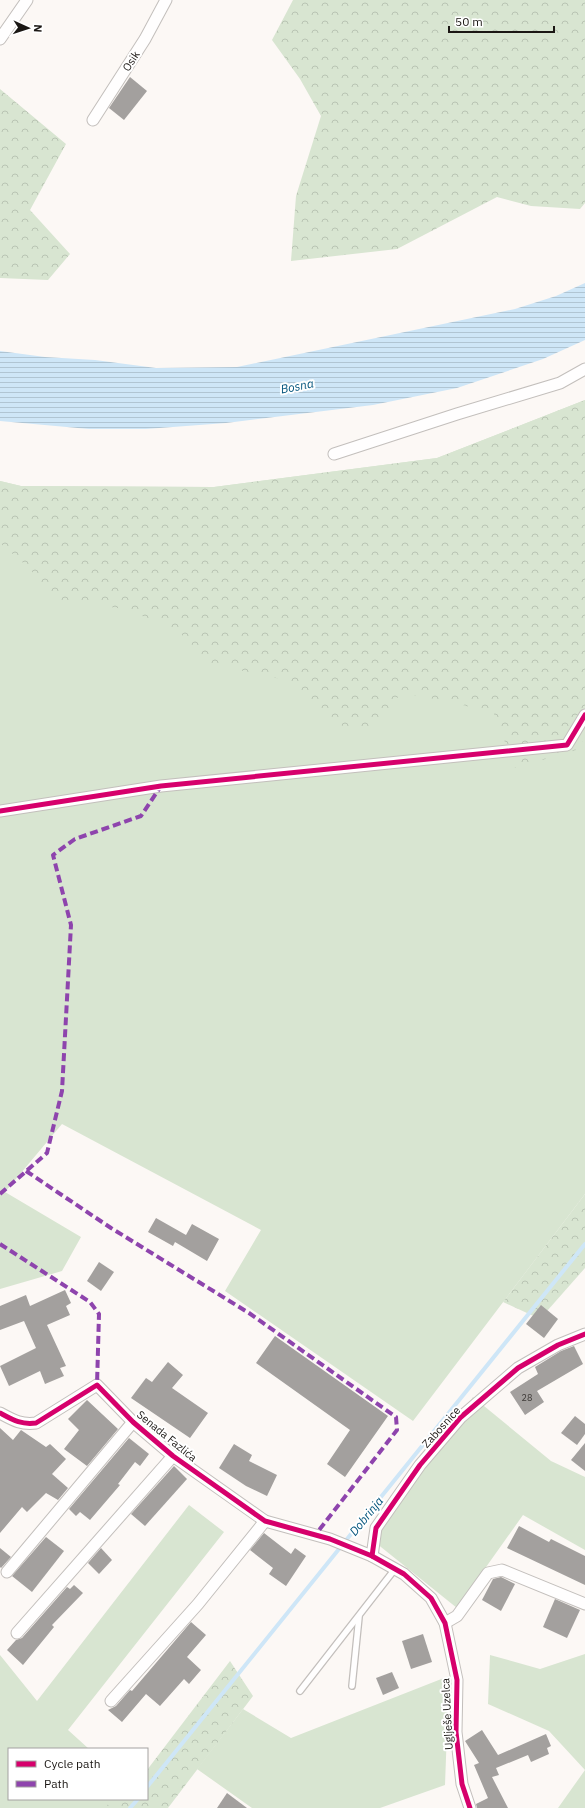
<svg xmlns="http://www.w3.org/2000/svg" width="585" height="1808" font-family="'IBM Plex Sans',sans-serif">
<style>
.green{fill:#d8e5d1}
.forest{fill:url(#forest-crowns)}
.water{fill:url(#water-rules)}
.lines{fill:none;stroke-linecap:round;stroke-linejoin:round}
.stream{stroke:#cee6f7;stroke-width:4}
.building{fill:#a3a09e}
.lane-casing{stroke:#c3bfbc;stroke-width:8}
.street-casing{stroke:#c3bfbc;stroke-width:13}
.lane{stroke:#fffefe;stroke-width:5.5}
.street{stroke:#fffefe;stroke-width:11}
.quiet{stroke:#8e44ad;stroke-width:4;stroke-dasharray:8 4;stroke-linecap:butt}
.cycleway-casing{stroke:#fff;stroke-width:8}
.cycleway{stroke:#d6006c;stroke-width:5}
.labels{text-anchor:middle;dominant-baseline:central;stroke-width:4;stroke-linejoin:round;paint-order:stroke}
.number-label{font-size:9px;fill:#3d3936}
.street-label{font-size:11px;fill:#1b1714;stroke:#fff}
.water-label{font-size:12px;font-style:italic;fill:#00537b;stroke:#fff}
</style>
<defs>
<pattern id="forest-crowns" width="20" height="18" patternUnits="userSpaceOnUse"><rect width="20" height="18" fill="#d8e5d1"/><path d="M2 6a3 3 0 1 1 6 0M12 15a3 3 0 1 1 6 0" fill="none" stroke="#b9c4b3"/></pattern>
<pattern id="water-rules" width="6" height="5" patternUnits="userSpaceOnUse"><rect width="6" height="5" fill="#cee6f7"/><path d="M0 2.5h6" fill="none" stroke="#b0c5d3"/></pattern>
</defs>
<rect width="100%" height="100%" fill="#fcf8f5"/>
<!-- green -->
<g class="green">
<path d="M585,400V1194L413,1421L225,1291L261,1230L62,1124L5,1192L81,1237L62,1271L0,1289V481L21,486L214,487L437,458Z"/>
<path d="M473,1397L551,1461L585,1477V1550L523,1515L457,1608L371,1539Z"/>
<path d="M189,1505L224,1532L68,1730L89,1749H9V1799H118L106,1808H0V1655L37,1701Z"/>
<path d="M585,1654V1808H558L585,1770L549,1731L488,1704L490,1655L540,1669Z"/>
<path d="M449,1676L445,1785L380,1808H252L197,1769L243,1709L291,1738Z"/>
</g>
<!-- forest -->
<g class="forest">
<path d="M293,0H585V203L580,209L531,206L497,197L397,249L291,261L296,196L321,116L300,79L272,40Z"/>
<path d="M0,89L66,144L30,210L70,254L48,280L0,278Z"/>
<path d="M585,400V738L576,750L515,768L494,714L456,703L401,693L376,727L347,730L290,681L211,664L176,629L124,609L55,599L29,568L0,543V481L21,486L214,487L437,458Z"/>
<path d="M585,1194V1268L540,1319L503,1302Z"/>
<path d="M230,1661L253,1696L168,1808H103L116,1799H147V1770Z"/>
</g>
<!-- water -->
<path class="water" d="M585,283V340L543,359L457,388L373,405L226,423L146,429H89L0,421V351L45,357L95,360L156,368L237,367L515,309L556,296Z"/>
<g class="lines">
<!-- stream -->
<g class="stream">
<path d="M147,1787L585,1244"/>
<path d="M130,1808L138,1799"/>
</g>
</g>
<!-- building -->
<g class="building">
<path d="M130,77L147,91L124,120L109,108Z"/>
<path d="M156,1218L186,1235L192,1224L219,1239L207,1261L175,1242L173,1246L148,1232Z"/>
<path d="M99,1262L114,1272L101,1291L87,1281Z"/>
<path d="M65,1290L71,1303L66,1306L70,1315L47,1325L66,1366L60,1368L64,1376L45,1384L40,1371L9,1386L0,1366L36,1348L24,1321L0,1330V1306L26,1295L30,1306Z"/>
<path d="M541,1305L558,1319L544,1338L526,1324Z"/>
<path d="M275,1336L388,1416L345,1477L327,1464L350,1430L256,1363Z"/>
<path d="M574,1346L583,1364L537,1391L544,1402L525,1415L510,1392L538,1374L535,1367L561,1351Z"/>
<path d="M168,1362L183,1375L172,1388L208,1413L190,1438L131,1398L146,1378L152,1382Z"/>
<path d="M87,1400L118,1429L87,1466L64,1449L79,1430L68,1419Z"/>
<path d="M575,1416L585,1424V1434L577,1445L561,1433Z"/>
<path d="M0,1428L13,1440L21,1430L46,1447L50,1444L66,1459L52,1474L68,1488L58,1500L46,1493L27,1512L22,1507L0,1533Z"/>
<path d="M129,1438L149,1454L140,1466L135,1462L118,1484L120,1485L90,1520L80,1512L76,1516L69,1509Z"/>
<path d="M585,1443V1471L571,1460Z"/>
<path d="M234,1444L252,1455L249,1461L277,1475L267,1496L246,1486L219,1468Z"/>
<path d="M174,1466L187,1479L145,1526L131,1514Z"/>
<path d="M519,1526L549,1542L551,1539L585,1556V1585L507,1548Z"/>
<path d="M264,1533L291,1554L295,1548L306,1556L286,1586L269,1574L273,1568L250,1550Z"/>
<path d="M46,1537L64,1551L32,1592L12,1576Z"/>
<path d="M0,1548L11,1557L1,1568L0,1567Z"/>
<path d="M101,1548L112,1560L99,1574L88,1563Z"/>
<path d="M501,1577L515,1584L501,1611L482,1600L493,1579Z"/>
<path d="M74,1585L83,1593L52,1625L54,1627L23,1665L7,1650L16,1640L22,1638L67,1587L70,1589Z"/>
<path d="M555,1599L580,1610L567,1638L543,1627Z"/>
<path d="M191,1622L206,1635L187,1657L201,1670L189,1684L184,1679L160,1706L146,1694L122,1722L108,1710L116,1706L130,1690L132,1691Z"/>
<path d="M423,1634L432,1662L411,1669L402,1641Z"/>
<path d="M392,1672L399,1688L383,1695L376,1678Z"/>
<path d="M482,1730L498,1755L546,1734L551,1746L547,1748L549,1754L531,1762L528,1755L496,1768L499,1775L492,1777L508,1808H477L476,1804L488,1798L474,1765L479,1763L465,1741Z"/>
<path d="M227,1793L247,1808H217Z"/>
</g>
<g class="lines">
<!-- lane casing -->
<g class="lane-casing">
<g id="lane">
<path d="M352,1686L359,1617"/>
<path d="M300,1691L395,1569"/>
</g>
</g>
<!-- street casing -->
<g class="street-casing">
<g id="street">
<path d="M0,39L27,0"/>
<path d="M93,120L145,39L166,0"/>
<path d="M334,454L457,414L560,383L585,369"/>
<path d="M0,811L161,786L567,745L585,715"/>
<path d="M0,1413C13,1420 21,1425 36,1423L97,1385L133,1422L173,1456L265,1521L330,1539L372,1556L404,1574L431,1598L445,1623L457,1680L456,1732L462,1784L470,1808"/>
<path d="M372,1556L376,1528L420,1465L461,1417L518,1368L558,1345L585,1334"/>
<path d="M7,1572L133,1422"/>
<path d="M445,1623L457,1616L488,1573L502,1570L585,1604"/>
<path d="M17,1633L173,1456"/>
<path d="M111,1701L198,1604L265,1521"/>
</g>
</g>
<!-- lane -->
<use href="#lane" class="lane"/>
<!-- street -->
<use href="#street" class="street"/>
<!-- quiet -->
<g class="quiet">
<path d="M26,1171L111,1228L249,1313L396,1417L397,1430L316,1534"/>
<path d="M0,1194L47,1153L62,1091L71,925L53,855L75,839L141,816L161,786"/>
<path d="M0,1244L90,1302L99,1314L97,1385"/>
</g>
<!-- cycleway casing -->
<g class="cycleway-casing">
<g id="cycleway">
<path d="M0,811L161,786L567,745L585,715"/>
<path d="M0,1413C13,1420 21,1425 36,1423L97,1385L133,1422L173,1456L265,1521L330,1539L372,1556L404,1574L431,1598L445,1623L457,1680L456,1732L462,1784L470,1808"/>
<path d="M372,1556L376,1528L420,1465L461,1417L518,1368L558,1345L585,1334"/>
</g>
</g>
<!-- cycleway -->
<use href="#cycleway" class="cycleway"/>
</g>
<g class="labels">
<!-- number labels -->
<g class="number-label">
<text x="527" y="1397">28</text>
</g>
<!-- street labels -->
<g class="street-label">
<text transform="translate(131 61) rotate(-57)">Osik</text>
<text transform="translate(441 1427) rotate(-48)">Zabosnice</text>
<text transform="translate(167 1436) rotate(39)">Senada Fazlića</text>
<text transform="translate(447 1714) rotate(-93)">Uglješe Uzelca</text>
</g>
<!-- water labels -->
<g class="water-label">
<text transform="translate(297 386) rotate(-11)">Bosna</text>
<text transform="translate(366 1516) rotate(-51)">Dobrinja</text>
</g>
</g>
<!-- legend -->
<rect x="8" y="1748" width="140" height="52" fill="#ffffff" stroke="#a4a2a1"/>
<rect x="16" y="1761" width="20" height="6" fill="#d6006c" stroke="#a4a2a1"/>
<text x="44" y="1768" font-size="12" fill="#1b1714">Cycle path</text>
<rect x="16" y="1781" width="20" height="6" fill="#8e44ad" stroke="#a4a2a1"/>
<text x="44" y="1788" font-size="12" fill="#1b1714">Path</text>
<!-- north arrow -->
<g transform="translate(28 28) rotate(93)" stroke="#ffffff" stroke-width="3" paint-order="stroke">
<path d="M0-3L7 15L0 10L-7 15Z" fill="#1b1714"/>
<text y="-6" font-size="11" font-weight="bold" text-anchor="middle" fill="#1b1714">N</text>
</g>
<!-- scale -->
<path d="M449 26v6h105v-6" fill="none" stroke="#1b1714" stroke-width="2"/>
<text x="455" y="26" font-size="12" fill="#1b1714" stroke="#ffffff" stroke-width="3" paint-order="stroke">50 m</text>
</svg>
